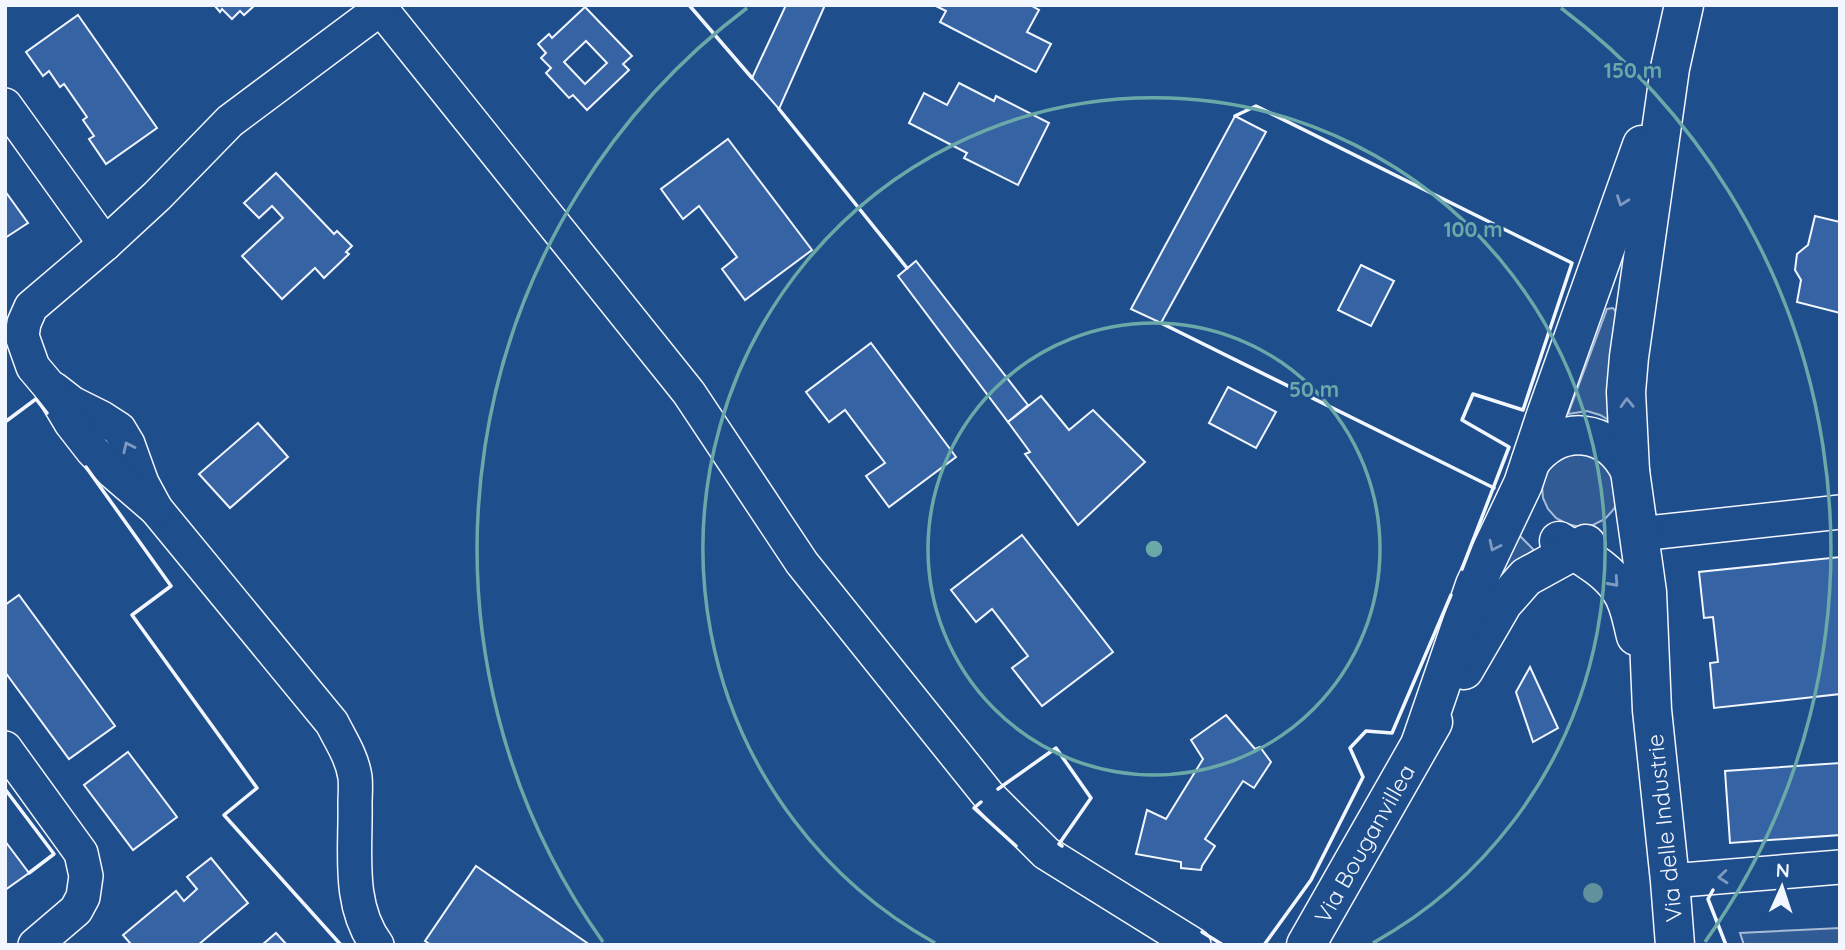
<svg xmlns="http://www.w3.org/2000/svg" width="1845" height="950" font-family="Quicksand,sans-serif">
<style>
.built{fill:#305b95;stroke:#a8bbd7;stroke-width:2}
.building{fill:#3563a3;stroke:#f2f6ff;stroke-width:2;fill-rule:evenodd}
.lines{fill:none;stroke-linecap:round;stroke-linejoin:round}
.minor-casing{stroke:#f2f6ff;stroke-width:36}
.major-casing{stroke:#f2f6ff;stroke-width:41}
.minor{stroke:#1f4e8c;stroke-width:33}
.major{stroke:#1f4e8c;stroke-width:38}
.wall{stroke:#f2f6ff;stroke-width:3.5}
.tree{fill:#61919a}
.oneway{stroke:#7e9ac0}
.ring{fill:none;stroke:#6aa9a8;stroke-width:3.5}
.labels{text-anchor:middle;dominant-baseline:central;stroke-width:5;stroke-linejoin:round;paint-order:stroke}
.street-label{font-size:23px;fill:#f2f6ff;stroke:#1f4e8c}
.centre{fill:#6aa9a8;stroke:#1f4e8c;stroke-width:3.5}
.ring-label{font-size:21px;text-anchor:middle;font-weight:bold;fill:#6aa9a8;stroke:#1f4e8c;stroke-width:5;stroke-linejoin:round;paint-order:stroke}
</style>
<rect width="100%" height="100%" fill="#1f4e8c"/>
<!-- built -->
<g class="built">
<path d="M1613,308L1616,312L1609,420L1600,415L1587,411L1568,414L1607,309Z"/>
<path d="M1571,450L1608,460L1619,497L1614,509L1605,519L1593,525L1580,527L1567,524L1556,518L1548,509L1543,498L1542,485L1551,463Z"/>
<path d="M1518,534L1534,550L1515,563L1497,583Z"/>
<path d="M1840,928V945H1744L1740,933Z"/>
</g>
<!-- building -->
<g class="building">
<path d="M214,5H255L244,15L240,11L232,19L222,9L220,12Z"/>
<path d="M786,5H825L779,109L752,78Z"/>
<path d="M934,5H1030L1039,10L1027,32L1051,44L1036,72L940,22L946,11Z"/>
<path d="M585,7L632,56L623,64L629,70L587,110L573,95L569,98L546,73L551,68L541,58L546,53L538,44L549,34L552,38ZM586,41L607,63L585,84L564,62Z"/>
<path d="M78,15L157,128L106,164L89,139L94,136L83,120L87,117L64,84L60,87L49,71L43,76L26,52Z"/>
<path d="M959,83L994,101L996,96L1049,123L1018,185L964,158L967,153L909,123L924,93L947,105Z"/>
<path d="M1235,116L1266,132L1161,323L1131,309Z"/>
<path d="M728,139L812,250L745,300L722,269L737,257L699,206L683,219L661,189Z"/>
<path d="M276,173L334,234L337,231L352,246L346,252L349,254L324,278L315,268L282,299L242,256L283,218L272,206L259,218L244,203Z"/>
<path d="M5,191L28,223L5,238Z"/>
<path d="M1815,216L1840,222V313L1797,302L1801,280L1795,270L1797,254L1808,245Z"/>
<path d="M916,261L1028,405L1008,422L898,276Z"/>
<path d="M1361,265L1394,281L1371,326L1338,310Z"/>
<path d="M871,343L956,457L889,507L866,476L885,463L845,410L829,422L806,392Z"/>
<path d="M1228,387L1276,412L1256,448L1209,423Z"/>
<path d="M1041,396L1069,430L1093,410L1145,462L1078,525L1025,454L1030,452L1008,422Z"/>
<path d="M258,423L288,457L230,508L199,474Z"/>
<path d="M1022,535L1113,652L1042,706L1012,668L1028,656L992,609L976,622L951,590Z"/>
<path d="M1840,557V694L1714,708L1710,663L1718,662L1713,617L1704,618L1699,572Z"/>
<path d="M19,595L115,726L69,759L5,672V605Z"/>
<path d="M1530,667L1558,728L1533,742L1516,692Z"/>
<path d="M1226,715L1255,749L1260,747L1271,762L1254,788L1243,781L1205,839L1215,846L1202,866L1201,870L1181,868V862L1136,854L1147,810L1166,819L1203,759L1191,740Z"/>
<path d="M128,752L177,817L133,850L84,785Z"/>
<path d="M1840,763V835L1730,843L1725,771Z"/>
<path d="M5,841L29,873L5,890Z"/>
<path d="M211,858L248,903L198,945H127L130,943L123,935L176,891L184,901L197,889L187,877Z"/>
<path d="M476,866L590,945H431L425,941Z"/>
<path d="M276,933L287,945H262Z"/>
</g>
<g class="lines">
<!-- minor casing -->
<g class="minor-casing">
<g id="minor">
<path d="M378,5L689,393L802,563L989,796L1046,853L1194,945"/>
<path d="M5,105L105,244"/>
<path d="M54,389L72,403L102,418L119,429L128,444L142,483L156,509L332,723C341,741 352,757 355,777C356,786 355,795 355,804C356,851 347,905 377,945"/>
<path d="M156,509L113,472L92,450L71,423L49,386L33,367L22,336L24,323L31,307L105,244L157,196L230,121L380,9"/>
<path d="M1639,534L1840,512"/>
<path d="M5,748L81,853L86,876L83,897L76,910L35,945"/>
<path d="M1670,881L1840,867"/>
</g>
</g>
<!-- major casing -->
<g class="major-casing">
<g id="major">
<path d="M1531,461C1561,423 1609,428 1630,471"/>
<path d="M1559,541C1580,555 1606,568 1620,589C1630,603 1632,621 1636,636"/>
<path d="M1464,670L1503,603L1526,577L1586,544"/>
<path d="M1421,742L1475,585L1523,484L1546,415L1642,145"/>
<path id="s1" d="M1306,945L1433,722"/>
<path d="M1675,945L1670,881L1652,710L1647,592L1630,471L1626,392L1629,357L1670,68L1684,5"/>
</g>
</g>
<!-- minor -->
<use href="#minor" class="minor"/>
<!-- major -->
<use href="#major" class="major"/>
<!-- wall -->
<g class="wall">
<path d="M689,5L752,78"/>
<path d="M779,109L907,268"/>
<path d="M1235,116L1256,106L1572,263L1523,410L1473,394L1462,420L1509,447L1462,569"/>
<path d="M1161,323L1494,488"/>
<path d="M5,422L36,399L47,413"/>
<path d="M86,467L171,586L132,615L257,788L224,815L341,945"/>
<path d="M5,789L54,854L29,873"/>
<path d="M998,789L1056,748L1091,798L1059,844L1062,846"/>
<path d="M981,802L974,808L1016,846"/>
<path d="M1713,890L1708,899L1726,945"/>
<path d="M1202,932L1223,945"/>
<path d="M1264,945L1311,880L1363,777L1350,748L1366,731L1392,733L1451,595"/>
</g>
</g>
<!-- trees -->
<circle class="tree" cx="1593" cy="893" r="10"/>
<!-- one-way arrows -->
<defs><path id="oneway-chevron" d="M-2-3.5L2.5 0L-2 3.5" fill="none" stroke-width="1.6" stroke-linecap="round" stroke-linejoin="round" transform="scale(1.75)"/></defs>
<g class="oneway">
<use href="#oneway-chevron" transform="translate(1622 201) rotate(110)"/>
<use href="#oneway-chevron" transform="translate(1627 403) rotate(-92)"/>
<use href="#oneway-chevron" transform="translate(128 447) rotate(-115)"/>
<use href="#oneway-chevron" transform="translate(1494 546) rotate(116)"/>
<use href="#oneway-chevron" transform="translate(1614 582) rotate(48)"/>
<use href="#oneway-chevron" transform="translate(1723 877) rotate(175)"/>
</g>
<!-- distance rings -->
<g class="ring">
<circle cx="1154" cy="549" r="226"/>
<path d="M935 943A451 451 0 1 1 1373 943"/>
<path d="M603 942A677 677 0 0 1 747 8M1561 8A677 677 0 0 1 1705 942"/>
</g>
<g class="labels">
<!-- street labels -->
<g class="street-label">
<text transform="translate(1664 828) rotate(-96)">Via delle Industrie</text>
<text stroke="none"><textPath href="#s1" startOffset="117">Via Bouganvillea</textPath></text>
</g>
</g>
<circle cx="1154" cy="549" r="10" class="centre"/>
<g class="ring-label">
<text x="1633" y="78">150 m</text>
<text x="1473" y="237">100 m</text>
<text x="1314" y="397">50 m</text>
</g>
<!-- border -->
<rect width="1845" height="950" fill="none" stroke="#f2f6ff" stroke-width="14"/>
<!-- north arrow -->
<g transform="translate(1782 887) rotate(3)" stroke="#1f4e8c" stroke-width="5" paint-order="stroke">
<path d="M0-5L12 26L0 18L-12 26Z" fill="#f2f6ff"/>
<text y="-10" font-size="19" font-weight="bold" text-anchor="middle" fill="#f2f6ff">N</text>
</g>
</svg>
